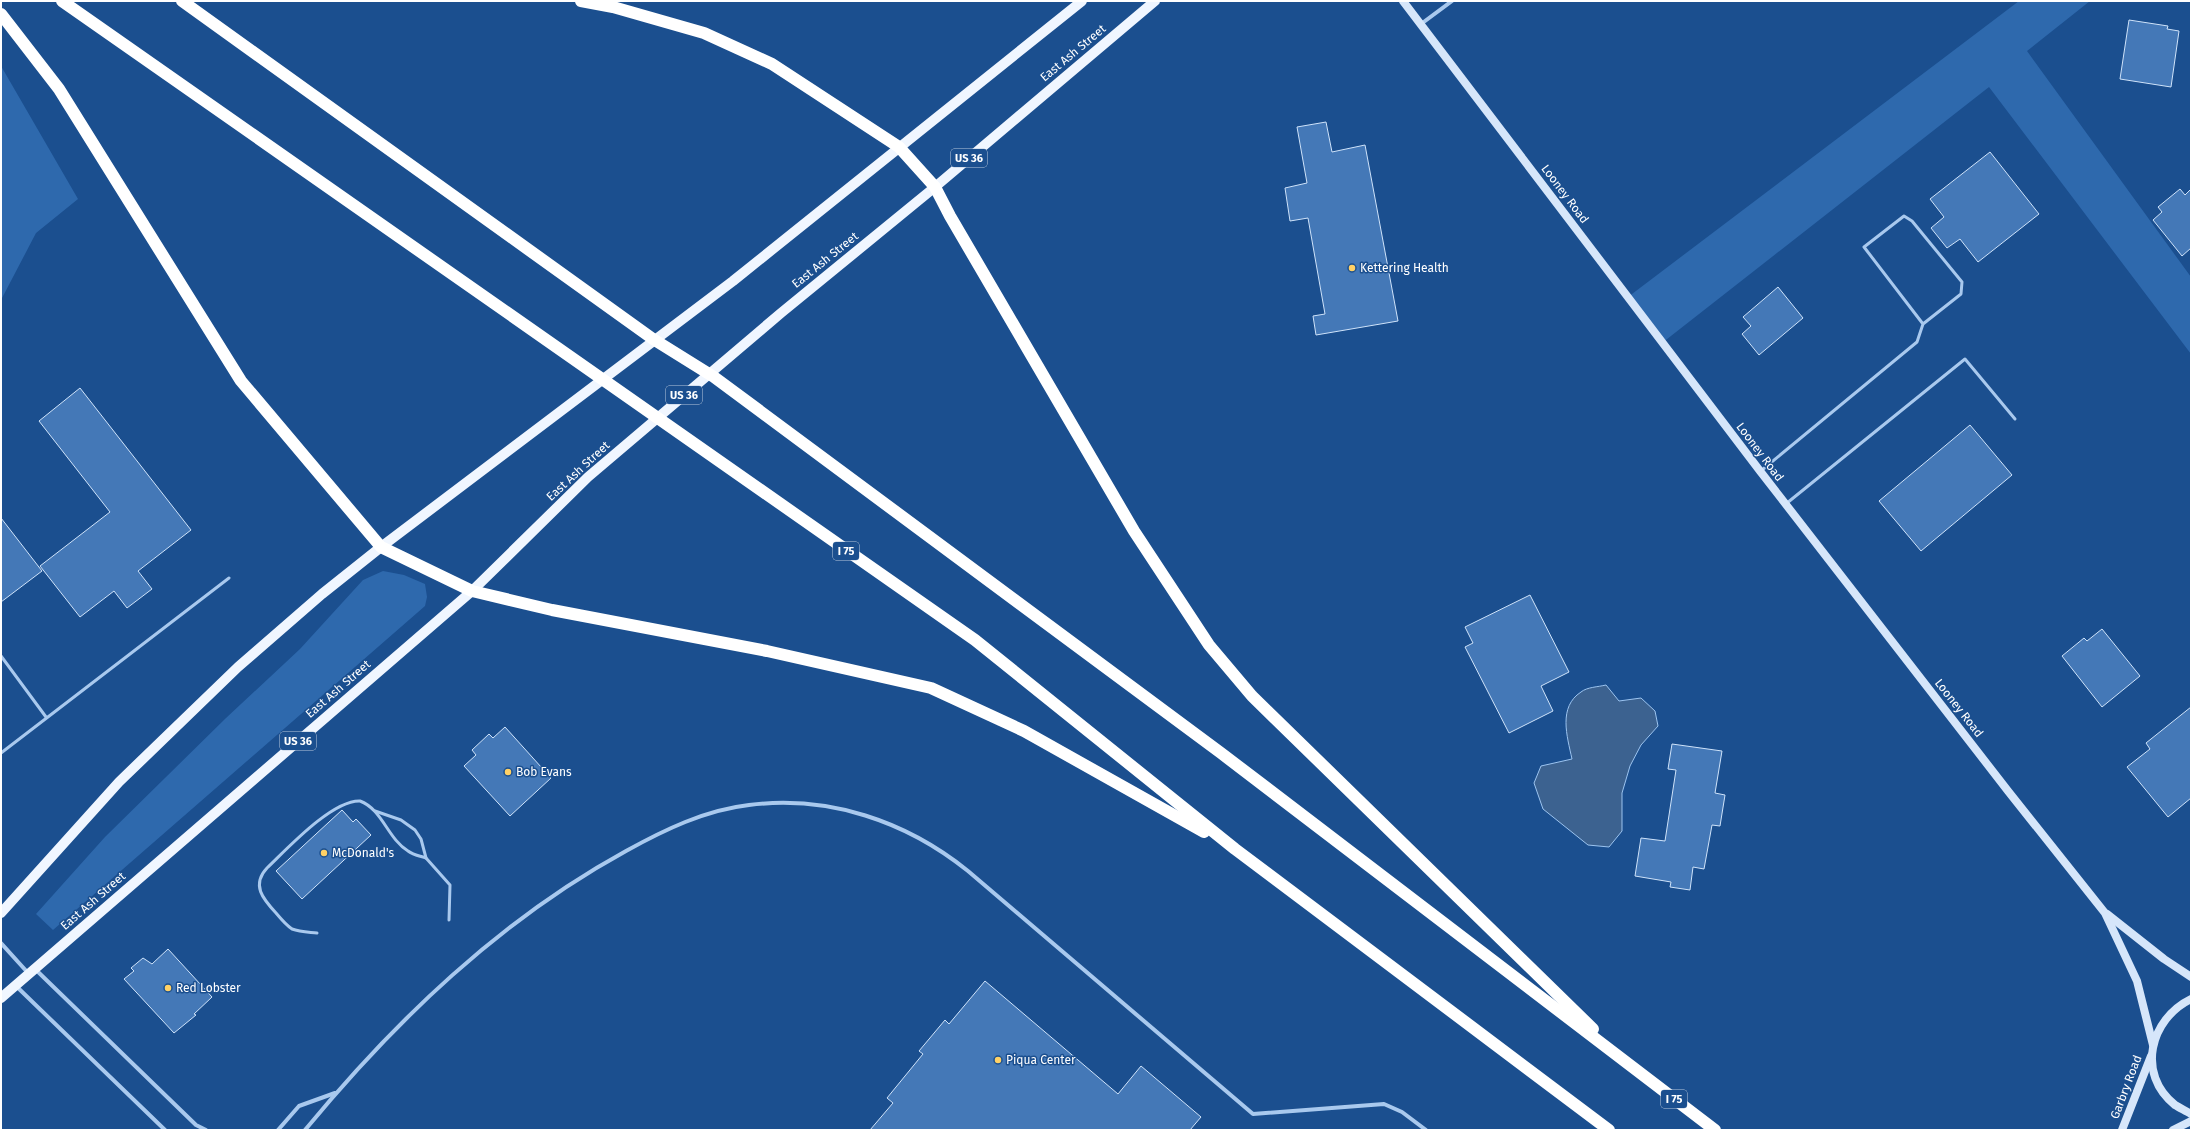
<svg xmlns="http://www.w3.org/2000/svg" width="2192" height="1131" font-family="'Fira Sans',sans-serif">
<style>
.green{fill:#2e69ad}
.water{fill:#3c6290;stroke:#9cc4f0}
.building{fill:#4478b7;stroke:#cfe3fa}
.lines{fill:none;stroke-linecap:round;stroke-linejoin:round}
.lane{stroke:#a9c9ee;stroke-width:3}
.street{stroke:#a9c9ee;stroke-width:4}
.secondary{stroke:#d6e6fa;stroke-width:8}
.primary{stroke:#f0f6ff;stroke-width:10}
.highway{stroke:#fff;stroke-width:12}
.poi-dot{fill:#ffd166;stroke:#1b4f8f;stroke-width:1.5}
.labels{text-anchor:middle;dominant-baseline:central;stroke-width:3;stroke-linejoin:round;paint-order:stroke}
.shield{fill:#1b4f8f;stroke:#bbcadd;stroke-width:1}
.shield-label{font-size:11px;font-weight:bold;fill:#fff}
.street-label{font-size:12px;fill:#fff;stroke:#1b4f8f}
.poi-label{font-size:12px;fill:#fff;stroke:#1b4f8f;text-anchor:start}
</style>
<rect width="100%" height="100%" fill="#1b4f8f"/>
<!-- green -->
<g class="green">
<path d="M2019,1H2090L2027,51L2191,277V354L1989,87L1662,343L1628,297Z"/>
<path d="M1,66L78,199L36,233L1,300Z"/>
<path d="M383,571L404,575L425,584L427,597L425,606L53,930L36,914L105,837L226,718L300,649L363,580Z"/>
</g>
<!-- water -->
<path class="water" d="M1606,685L1619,701L1641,698L1655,711L1658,726L1641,745L1630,766L1622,793V831L1609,847L1588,845L1543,809L1534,783L1541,766L1572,759C1567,736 1558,707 1581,692C1587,687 1598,687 1606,685Z"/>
<!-- building -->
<g class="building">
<path d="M2129,20L2168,26L2167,29L2179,31L2171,87L2120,79Z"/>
<path d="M1326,122L1332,152L1365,145L1398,321L1316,335L1313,316L1325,314L1308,218L1290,221L1285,188L1307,183L1297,127Z"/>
<path d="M1990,152L2039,214L1978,262L1960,239L1947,248L1931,228L1944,217L1930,199Z"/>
<path d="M2180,189L2185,195L2191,189V248L2182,256L2153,220L2162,212L2158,207Z"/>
<path d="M1778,287L1803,318L1759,355L1742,334L1751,326L1743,317Z"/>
<path d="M80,388L191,530L138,571L152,589L127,608L114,591L80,617L40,566L110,512L39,421Z"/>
<path d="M1970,425L2012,475L1921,551L1879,501Z"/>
<path d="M1,518L42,571L1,602Z"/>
<path d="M1530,595L1569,672L1541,686L1553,711L1509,733L1465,647L1473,643L1465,627Z"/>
<path d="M2102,629L2140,676L2102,707L2062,656L2084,638L2087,641Z"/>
<path d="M2191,707V798L2168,817L2127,767L2150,749L2146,743Z"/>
<path d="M505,727L551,778L510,816L464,766L476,755L472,750L489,734L493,738Z"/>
<path d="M1672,744L1722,751L1715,793L1725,795L1720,826L1712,825L1704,869L1693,867L1690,890L1670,887L1671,882L1635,876L1641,838L1665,841L1676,770L1668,769Z"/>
<path d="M342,810L353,822L356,819L371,835L302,899L276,871Z"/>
<path d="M168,949L212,997L194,1014L196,1015L174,1033L124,979L134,971L131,968L143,958L152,964Z"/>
<path d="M985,981L1118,1094L1141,1066L1201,1117L1190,1130H870L893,1103L887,1098L923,1054L919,1051L945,1020L949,1024Z"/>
</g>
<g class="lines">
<!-- lane -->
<g class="lane">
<path d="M1762,470L1917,342L1923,324L1864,247L1904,216L1912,221L1962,282L1961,294L1923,324"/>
<path d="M1787,503L1965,359L2015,419"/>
<path d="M1,656L46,717"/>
<path d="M1,753L229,578"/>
<path d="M375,811L401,820L415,830L421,839L426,858L450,885L449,920"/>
<path d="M317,933C308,932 300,932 292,929C286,925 281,919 276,913C263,899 251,885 267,868C287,849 332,800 360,801C382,809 388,839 408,851C413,855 420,856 426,858"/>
</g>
<!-- street -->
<g class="street">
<path d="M1421,24L1452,1"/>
<path d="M1,943L29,974"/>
<path d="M35,969L196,1125L206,1130"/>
<path d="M16,986L165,1130"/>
<path d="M278,1130L299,1106L335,1093"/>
<path d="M305,1130C396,1020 500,920 626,851C664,830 705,810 749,805C829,795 906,821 968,871L1253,1114L1384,1104L1402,1112L1426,1130"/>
</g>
<!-- secondary -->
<g class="secondary">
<path d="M1403,1L1760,471L2008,791L2105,913L2137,981L2153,1045"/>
<path d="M2107,914L2164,959L2191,977"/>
<path d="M2191,999C2150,1019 2136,1074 2175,1105C2180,1108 2186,1111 2191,1114"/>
<path d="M2122,1130L2151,1056"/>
<path d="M2173,1130L2191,1121"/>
</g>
<!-- primary -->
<g class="primary">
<path d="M1,913L119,782L238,667L322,594L381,547L733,281L1082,1"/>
<path d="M1,998L472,591L588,477L781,313L935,187L1155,1"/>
</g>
<!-- highway -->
<g class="highway">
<path d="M62,1L975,640L1235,849L1609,1130"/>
<path d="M182,1L653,339L714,377L1221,753L1715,1130"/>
<path d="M581,1L613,7L704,33L772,64L899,147L935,187L950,216L1134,531L1209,645L1252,696L1593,1029"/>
<path d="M1,14L59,89L241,381L381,547L472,591L552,610L767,651L931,688L1024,731L1204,832"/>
</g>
</g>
<!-- markers -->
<g class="poi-dot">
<circle cx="1352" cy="268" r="4"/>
<circle cx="508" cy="772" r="4"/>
<circle cx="324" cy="853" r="4"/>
<circle cx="168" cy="988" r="4"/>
<circle cx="998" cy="1060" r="4"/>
</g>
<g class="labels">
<!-- shield labels -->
<g class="shield">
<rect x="951" y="149" width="36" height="18" rx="3"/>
<rect x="666" y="386" width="36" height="18" rx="3"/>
<rect x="833" y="542" width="26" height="18" rx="3"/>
<rect x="280" y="732" width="36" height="18" rx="3"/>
<rect x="1661" y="1090" width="26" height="18" rx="3"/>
</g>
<g class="shield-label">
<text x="969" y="158">US 36</text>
<text x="684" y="395">US 36</text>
<text x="846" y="551">I 75</text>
<text x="298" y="741">US 36</text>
<text x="1674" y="1099">I 75</text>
</g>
<!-- street labels -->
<g class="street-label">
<text transform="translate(1073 53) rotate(-40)">East Ash Street</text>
<text transform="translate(1565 194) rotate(53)">Looney Road</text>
<text transform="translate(825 260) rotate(-39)">East Ash Street</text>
<text transform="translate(1760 452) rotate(53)">Looney Road</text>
<text transform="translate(578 471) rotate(-43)">East Ash Street</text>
<text transform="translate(338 689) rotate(-41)">East Ash Street</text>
<text transform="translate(1959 708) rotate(52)">Looney Road</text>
<text transform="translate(93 901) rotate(-41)">East Ash Street</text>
<text transform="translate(2126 1087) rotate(-69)">Garbry Road</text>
</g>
<!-- poi labels -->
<g class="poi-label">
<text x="1360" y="268">Kettering Health</text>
<text x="516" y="772">Bob Evans</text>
<text x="332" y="853">McDonald's</text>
<text x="176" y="988">Red Lobster</text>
<text x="1006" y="1060">Piqua Center</text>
</g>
</g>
<!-- border -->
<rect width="2192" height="1131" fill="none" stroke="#ffffff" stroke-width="4"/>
</svg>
